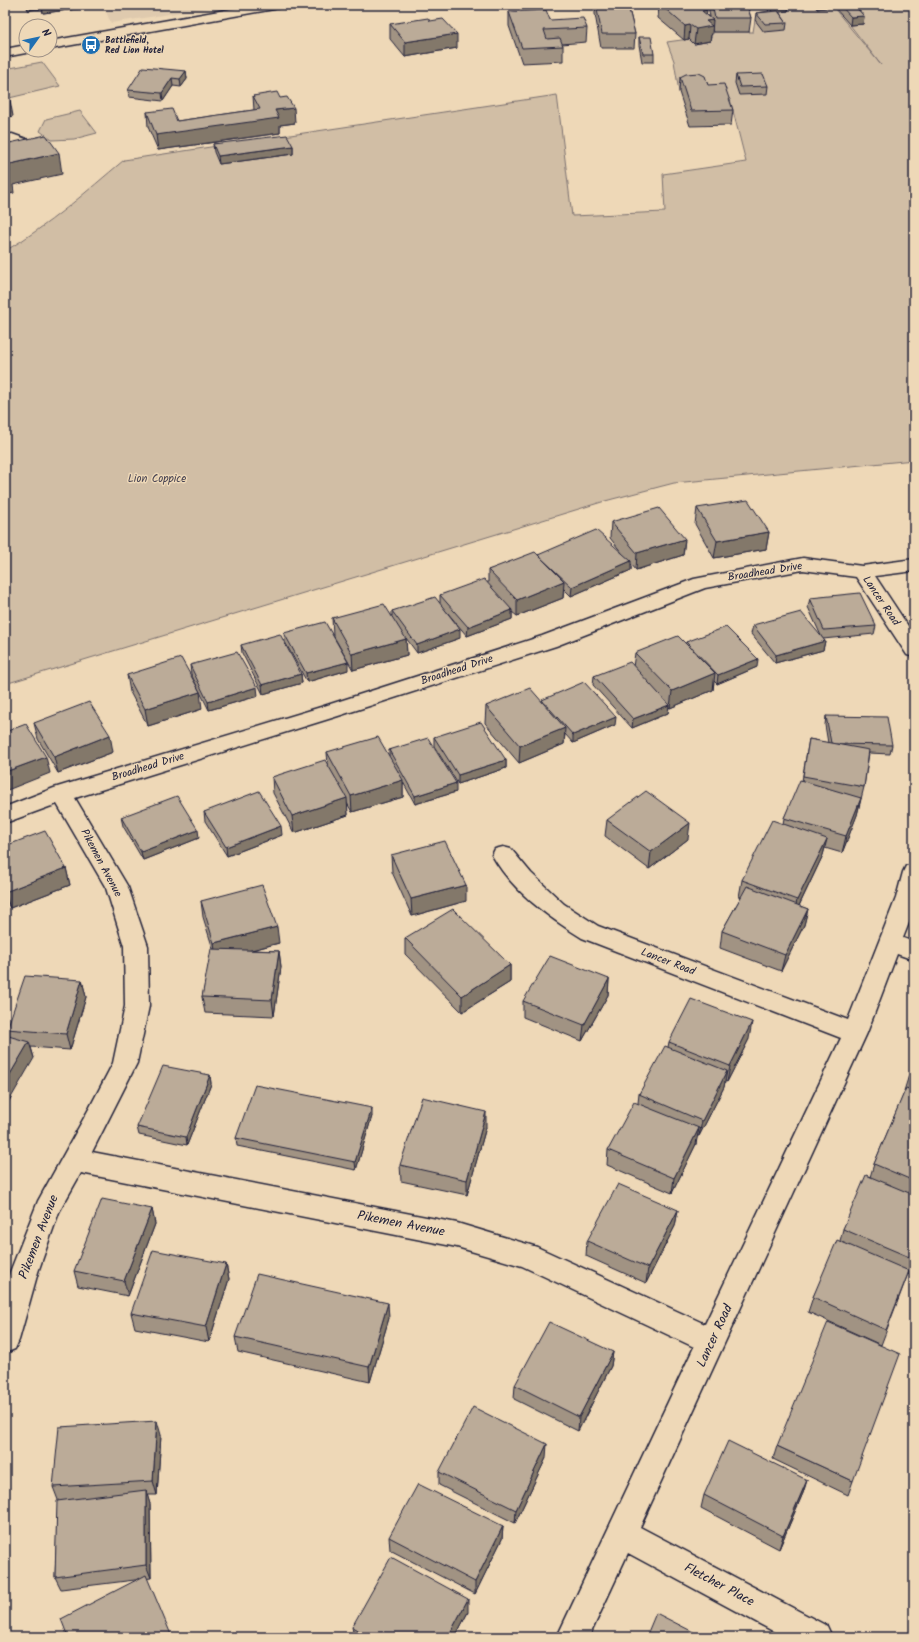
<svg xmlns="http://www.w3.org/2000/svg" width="919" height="1642" font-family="Kalam,sans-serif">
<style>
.built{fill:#dfcaae}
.green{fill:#d1bea5;stroke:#7a7070}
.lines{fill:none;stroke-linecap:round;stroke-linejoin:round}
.minor-casing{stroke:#22223b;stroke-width:3}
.primary-casing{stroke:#22223b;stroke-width:3}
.minor{fill:#eed8b7;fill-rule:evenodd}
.primary{fill:#eed8b7;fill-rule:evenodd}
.wall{fill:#a19383;stroke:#22223b}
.shaded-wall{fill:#83786a;stroke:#22223b}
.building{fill:#bbab98;stroke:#22223b}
.labels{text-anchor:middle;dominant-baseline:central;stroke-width:3;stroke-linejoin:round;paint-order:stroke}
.far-poi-label{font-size:9px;font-weight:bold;fill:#22223b;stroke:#eed8b7;text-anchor:start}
.park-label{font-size:11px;fill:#454150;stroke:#eed8b7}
.street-label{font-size:11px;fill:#22223b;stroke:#eed8b7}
.near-street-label{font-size:13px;fill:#22223b;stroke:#eed8b7}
</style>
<rect width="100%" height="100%" fill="#eed8b7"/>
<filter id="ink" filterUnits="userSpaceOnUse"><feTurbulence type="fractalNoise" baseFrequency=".025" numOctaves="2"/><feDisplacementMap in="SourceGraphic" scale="8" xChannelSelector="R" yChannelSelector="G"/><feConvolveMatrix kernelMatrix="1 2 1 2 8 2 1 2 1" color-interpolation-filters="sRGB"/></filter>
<g filter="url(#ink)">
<!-- built -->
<path class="built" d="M103,5H228L111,23Z"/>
<!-- green -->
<g class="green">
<path d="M799,5L833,7L881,65L850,25L862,24L847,5H914V460L674,483L605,501L5,684V251C48,226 86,192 124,160L557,95L572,216L665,212L663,174L746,162L730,99H706L684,88L679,92L674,61L667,42L689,39L695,44L710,41L704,36L713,34V32H753L755,20L784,7Z"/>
<path d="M42,62L60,86L5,99V69Z"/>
<path d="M80,111L97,133L74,139L52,140L40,131L46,119Z"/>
</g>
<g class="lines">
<!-- minor casing -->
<g class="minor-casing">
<g id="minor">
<path d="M12,134L43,145L45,148L43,151L38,152L7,141L5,138L7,135Z"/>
<path d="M803,558L862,566L914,559V571L875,576L914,635V657L907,655L856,577L803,570L705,588L556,646L335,717L75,798L128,887L148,946L149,1006L137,1063L92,1152L457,1223L537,1247L705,1324L841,1038L582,938C548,917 512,891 492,855L495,849L503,847L511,849L531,873L564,904L598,926L848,1020L896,898L903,872L906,866L914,864V910L903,938L914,942V960L897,954L867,1033L640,1527L827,1626L832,1637H784L628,1553L589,1637H557L694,1347L522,1266L457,1247L81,1173L59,1212L38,1272L19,1340L15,1349L5,1353V1291L10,1272L38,1201L90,1107L113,1063L125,1006L124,946L106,888L57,804L5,823V807L54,788L321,707L542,636L694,579Z"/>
</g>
</g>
<!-- primary casing -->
<g class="primary-casing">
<g id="primary">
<path d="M253,5H280L278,8L274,9L50,49V41Z"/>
<path d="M26,45V50H32L31,52L5,57V49Z"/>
</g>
</g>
<!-- minor -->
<use href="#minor" class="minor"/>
<!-- primary -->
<use href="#primary" class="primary"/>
</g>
<!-- wall -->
<g class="wall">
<path d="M26,5H85L86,8L43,13L42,9L28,10Z"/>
<path d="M595,5H628L635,34L634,48H601L595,14Z"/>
<path d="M659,5H701L706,14L710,17L708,5H747L751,18L749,32H713L712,29L710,41L694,44L689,39L684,40L658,18Z"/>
<path d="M764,5H799L789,6L788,11L779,12L787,23L786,30L764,32L755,20L756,13L769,11Z"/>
<path d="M813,5H832V7L817,9Z"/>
<path d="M834,5H854L864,16L863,24L850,25L834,7Z"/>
<path d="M509,12L587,28L586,42L562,44L563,46V61L522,63L509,26Z"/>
<path d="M390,24L457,48L405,57L390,39Z"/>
<path d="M639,37L654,54V62H642L639,45Z"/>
<path d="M186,71L187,79L181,87L173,86L163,101L129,97L128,90Z"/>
<path d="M736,75L768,86L767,94L739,95L735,83Z"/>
<path d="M680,77L708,85L733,110L731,125L690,126L679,92Z"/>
<path d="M253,96L280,98L295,123L280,125V133L158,150L148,127L147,112L177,121L254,110Z"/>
<path d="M213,144L293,146V154L219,164L214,152Z"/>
<path d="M697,508L769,532L766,549L714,558L695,524Z"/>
<path d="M611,522L685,539L683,555L636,570L631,564V570L571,596L564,589L563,598L517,616L512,612V619L467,636L447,612L460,638L417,653L406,638L407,655L353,670L333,635L332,618L392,616V611L440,603V595L488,583V570L538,555L622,553L610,538Z"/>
<path d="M810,598L876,626L874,634L823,639L825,641L823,650L775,663L751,634L753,625L822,638L808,607Z"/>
<path d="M284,633L348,670L307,682L285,642Z"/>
<path d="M686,642L757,667L717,684L714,681L713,690L670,708L669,707L668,713L632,728L593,685L594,676L633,667L635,653L686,643Z"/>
<path d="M241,645L301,674L302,683L263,694L242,653Z"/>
<path d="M190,665L258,696L209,710L191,674Z"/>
<path d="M127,675L202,709L148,726L130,692Z"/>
<path d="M542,700L615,725L573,743L565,734L564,744L519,763L485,723L486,706L542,702Z"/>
<path d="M826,716L892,745L890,754L869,753L864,787L857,815L842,853L825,848L823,855L799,906L808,909L804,925L781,971L720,948L722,931L741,897H739L742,880L783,824L784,818L802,781L809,739L828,743L825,725Z"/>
<path d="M34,723L113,752L58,773L38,739Z"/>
<path d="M434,737L506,760V768L458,784L434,746Z"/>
<path d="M389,750L456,792L415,804L403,782V797L352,812L347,803L348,815L294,833L273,793L272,777L328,766L327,752L389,756Z"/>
<path d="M204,812L282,835L227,856L205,821Z"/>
<path d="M121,817L199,838L143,860L123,826Z"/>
<path d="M607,820L688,839L649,869L605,836Z"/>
<path d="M5,846L66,868L70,885L10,908L5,899Z"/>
<path d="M391,855L466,901L412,916L392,872Z"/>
<path d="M201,901L279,943L252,950L279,951L281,967L274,1016L205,1013L202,997L213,949L203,917Z"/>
<path d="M405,938L510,965V982L462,1012L405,954Z"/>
<path d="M609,979L608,995L582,1041L523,1017V1001Z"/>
<path d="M82,980L86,997L70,1050L31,1047L34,1058L9,1036L7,1029Z"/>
<path d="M914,1024V1031L912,1030Z"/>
<path d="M749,1039L727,1082L725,1081L724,1087L699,1136H697L696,1144L672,1193L607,1165L608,1150L638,1103L639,1094L668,1047L669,1042Z"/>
<path d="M914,1062V1268L911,1275L908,1274L881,1345L808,1312L813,1297L840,1241L843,1229L870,1177L874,1164L905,1091H904L909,1075Z"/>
<path d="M210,1075L211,1084L187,1145L139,1135L137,1127Z"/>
<path d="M372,1116L356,1170L237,1146L236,1138Z"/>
<path d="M486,1127L467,1195L401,1181L400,1165Z"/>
<path d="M152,1209L155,1224L128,1296L78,1286L74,1271Z"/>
<path d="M678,1210L675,1226L646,1283L586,1256L587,1241Z"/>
<path d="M226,1264L229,1279L209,1342L135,1328L131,1313Z"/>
<path d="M389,1318L370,1382L238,1352L235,1337Z"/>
<path d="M613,1352L611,1366L578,1431L514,1399L515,1385Z"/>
<path d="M161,1435L157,1495H147L150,1504L151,1578L61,1589L55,1577L58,1500L53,1487Z"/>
<path d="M777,1446L853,1481L848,1495L773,1459Z"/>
<path d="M546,1458L515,1523L439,1485V1472Z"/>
<path d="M807,1480L803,1493L779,1549L701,1508L704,1495Z"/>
<path d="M503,1526L502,1539L475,1594L390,1550L389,1537Z"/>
<path d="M468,1612L455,1637H354L352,1627Z"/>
</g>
<!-- shaded-wall -->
<g class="shaded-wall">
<path d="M27,5H41L42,9L28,10Z"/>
<path d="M42,5H85L86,8L43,13Z"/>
<path d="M772,5H799L789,6L788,11L771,13Z"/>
<path d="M818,5H832V7L817,9Z"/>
<path d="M707,10L705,24L702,11Z"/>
<path d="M864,16L863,24L850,25L851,17Z"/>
<path d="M713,20L712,34L711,35L710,41L694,44L696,29L706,21Z"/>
<path d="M690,25L689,39L684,40L685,26Z"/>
<path d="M457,34V48L405,57V42Z"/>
<path d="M186,71L187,79L181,87L180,79Z"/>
<path d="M172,78L173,86L163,101L162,93Z"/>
<path d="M9,95L13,116L5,118V96Z"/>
<path d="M294,108L295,123L280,125V133L158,150L156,135L275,110Z"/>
<path d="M293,146V154L219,164L218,156Z"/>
<path d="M59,153L62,174L13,185L14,193L5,195V173L6,165Z"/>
<path d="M769,532L766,549L714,558L717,541Z"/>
<path d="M685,539L683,555L636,570L637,553Z"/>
<path d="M631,561V570L571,596L572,587Z"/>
<path d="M564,581L563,598L517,616V600Z"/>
<path d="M512,610V619L467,636L468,627Z"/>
<path d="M460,629V638L417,653V645Z"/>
<path d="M406,639L407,655L353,670L352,654Z"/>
<path d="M825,641L823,650L775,663L776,655Z"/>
<path d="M758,659L757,667L717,684L718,675Z"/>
<path d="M348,662V670L307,682L306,673Z"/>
<path d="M715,673L713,690L670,708L672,691Z"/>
<path d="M301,674L302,683L263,694L262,685Z"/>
<path d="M257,687L258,696L209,710L208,702Z"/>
<path d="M200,692L202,709L148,726L145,709Z"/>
<path d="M669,705L668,713L632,728L633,719Z"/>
<path d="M616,717L615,725L573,743V735Z"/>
<path d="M565,728L564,744L519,763L520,746Z"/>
<path d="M110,735L113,752L58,773L54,757Z"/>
<path d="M46,757L50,773L5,791V772Z"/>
<path d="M506,760V768L458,784V775Z"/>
<path d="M403,780V797L352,812L351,796Z"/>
<path d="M456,783V792L415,804V796Z"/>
<path d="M347,798L348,815L294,833L292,816Z"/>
<path d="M861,798L857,815L842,853L846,836Z"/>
<path d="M690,823L688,839L649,869L651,852Z"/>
<path d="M281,826L282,835L227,856L226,847Z"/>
<path d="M198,830L199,838L143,860L141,852Z"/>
<path d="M827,839L823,855L794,916L797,900Z"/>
<path d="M66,868L70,885L10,908L5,892Z"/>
<path d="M466,885V901L412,916L411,899Z"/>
<path d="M808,909L804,925L781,971L785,955Z"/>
<path d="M277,927L279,943L216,959L214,943Z"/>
<path d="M279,951L281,967L274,1016L272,1000Z"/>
<path d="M510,965V982L462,1012V996Z"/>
<path d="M609,979L608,995L582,1041L584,1025Z"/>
<path d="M82,980L86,997L70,1050L66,1034Z"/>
<path d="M752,1022L749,1039L727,1082L730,1066Z"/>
<path d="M29,1042L34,1058L5,1108V1083Z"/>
<path d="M727,1071L724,1087L699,1136L702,1121Z"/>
<path d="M210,1075L211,1084L187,1145L186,1137Z"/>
<path d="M372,1108V1116L356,1170L355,1162Z"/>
<path d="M486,1112V1127L467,1195V1180Z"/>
<path d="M699,1128L696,1144L672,1193L674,1178Z"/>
<path d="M152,1209L155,1224L128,1296L124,1281Z"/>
<path d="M678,1210L675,1226L646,1283L648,1268Z"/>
<path d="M226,1264L229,1279L209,1342L206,1327Z"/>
<path d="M388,1303L389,1318L370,1382L369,1367Z"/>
<path d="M613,1352L611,1366L578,1431L579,1417Z"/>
<path d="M157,1421L161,1435L157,1495L153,1481Z"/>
<path d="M547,1444L546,1458L515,1523L516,1510Z"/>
<path d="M807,1480L803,1493L779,1549L783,1536Z"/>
<path d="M146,1490L150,1504L151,1578L146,1565Z"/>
<path d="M503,1526L502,1539L475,1594V1582Z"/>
<path d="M468,1599V1612L455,1637H448Z"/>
</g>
<!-- building -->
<g class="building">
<path d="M596,5H628L635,34H602Z"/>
<path d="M661,5H701L707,10L702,11L713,20L706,21L712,26L696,29L690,25L685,26Z"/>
<path d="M712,5H747L751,18H715Z"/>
<path d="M840,5H854L864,16L851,17Z"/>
<path d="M546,10L550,20L583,18L587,28L544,30L547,39L560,38L563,46L522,48L509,12Z"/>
<path d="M778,11L787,23L765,24L756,13Z"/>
<path d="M428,18L430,21L443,19L457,34L405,42L390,24Z"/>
<path d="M639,37H651L654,54H643Z"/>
<path d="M143,67L186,71L180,79L172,78L162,93L128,90Z"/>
<path d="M699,73L705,76L708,85L724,84L733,110L691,111L680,77L686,74Z"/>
<path d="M763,74L768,86L740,87L736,75Z"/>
<path d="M5,89L9,95L5,96Z"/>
<path d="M277,92L280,98L287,97L294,108L275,110L279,118L156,135L147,112L172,109L177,121L260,109L253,96Z"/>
<path d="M46,135L59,153L6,165L10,172L5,173V144Z"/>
<path d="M287,135L293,146L218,156L213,144Z"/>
<path d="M748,500L769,532L717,541L697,508Z"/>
<path d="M659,508L685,539L637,553L611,522Z"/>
<path d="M596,530L631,561L572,587L538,555Z"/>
<path d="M535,552L564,581L517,600L488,570Z"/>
<path d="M484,579L512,610L468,627L440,595Z"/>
<path d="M860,593L876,626L824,630L810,598Z"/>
<path d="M435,597L460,629L417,645L392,611Z"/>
<path d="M384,604L406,639L352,654L332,618Z"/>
<path d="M801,612L825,641L776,655L753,625Z"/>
<path d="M325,622L348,662L306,673L284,633Z"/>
<path d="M726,627L758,659L718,675L686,642Z"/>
<path d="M280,634L301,674L262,685L241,645Z"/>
<path d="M678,636L715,673L672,691L635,653Z"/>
<path d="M237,652L257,687L208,702L190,665Z"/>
<path d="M181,658L200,692L145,709L127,675Z"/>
<path d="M630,662L669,705L633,719L594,676Z"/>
<path d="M584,682L616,717L573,735L542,700Z"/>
<path d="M530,688L565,728L520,746L486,706Z"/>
<path d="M89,702L110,735L54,757L34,723Z"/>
<path d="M826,716L887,717L892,745L835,744L831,743Z"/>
<path d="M481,722L506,760L458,775L434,737Z"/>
<path d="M26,724L46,757L5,772V732Z"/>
<path d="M378,737L403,780L351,796L327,752Z"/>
<path d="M428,738L456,783L415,796L389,750Z"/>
<path d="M809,739L869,750L864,787L803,776Z"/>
<path d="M325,760L347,798L292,816L272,777Z"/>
<path d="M800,780L861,798L846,836L784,818Z"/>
<path d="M259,791L281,826L226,847L204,812Z"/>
<path d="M646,791L690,823L651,852L607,820Z"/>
<path d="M177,796L198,830L141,852L121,817Z"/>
<path d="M772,820L827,839L797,900L742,880Z"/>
<path d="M45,831L66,868L5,892V846Z"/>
<path d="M445,841L466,885L411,899L391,855Z"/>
<path d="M262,885L277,927L214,943L201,901Z"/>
<path d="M747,886L808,909L785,955L722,931Z"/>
<path d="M453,909L510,965L462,996L405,938Z"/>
<path d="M211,949L279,951L272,1000L202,997Z"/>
<path d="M550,956L609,979L584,1025L523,1001Z"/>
<path d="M25,976L82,980L66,1034L7,1029Z"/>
<path d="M691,999L752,1022L730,1066L669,1042Z"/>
<path d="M5,1035L29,1042L5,1083Z"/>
<path d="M665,1046L727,1071L702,1121L639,1094Z"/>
<path d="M914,1062V1077L909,1075Z"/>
<path d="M163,1066L210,1075L186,1137L137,1127Z"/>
<path d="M255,1085L372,1108L355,1162L236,1138Z"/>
<path d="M906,1088L914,1091V1181L874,1164Z"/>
<path d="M422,1097L486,1112L467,1180L400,1165Z"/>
<path d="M634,1102L699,1128L674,1178L608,1150Z"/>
<path d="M866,1175L914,1195V1259L843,1229Z"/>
<path d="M618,1184L678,1210L648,1268L587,1241Z"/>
<path d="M102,1199L152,1209L124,1281L74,1271Z"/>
<path d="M837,1240L909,1271L886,1330L813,1297Z"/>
<path d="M153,1250L226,1264L206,1327L131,1313Z"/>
<path d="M257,1274L388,1303L369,1367L235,1337Z"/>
<path d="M549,1322L613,1352L579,1417L515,1385Z"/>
<path d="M828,1322L900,1354L853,1481L777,1446Z"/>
<path d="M473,1407L547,1444L516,1510L439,1472Z"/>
<path d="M157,1421L153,1481L53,1487L59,1427Z"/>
<path d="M728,1441L807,1480L783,1536L704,1495Z"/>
<path d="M418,1484L503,1526L475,1582L389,1537Z"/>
<path d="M146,1490V1565L55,1577L57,1501Z"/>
<path d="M391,1557L468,1599L448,1637H370L352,1627Z"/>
<path d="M146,1575L172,1637H68L61,1619Z"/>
<path d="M656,1613L703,1637H646Z"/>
</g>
</g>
<!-- icons -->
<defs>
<g id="bus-disc" transform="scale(1)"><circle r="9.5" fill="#1f6fb2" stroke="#eed8b7"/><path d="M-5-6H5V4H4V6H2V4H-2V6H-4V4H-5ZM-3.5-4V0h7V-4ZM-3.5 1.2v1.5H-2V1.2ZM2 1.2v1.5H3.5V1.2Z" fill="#fff"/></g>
</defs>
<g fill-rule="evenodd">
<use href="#bus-disc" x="91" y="45"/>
</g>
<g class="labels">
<!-- far-poi labels -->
<g class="far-poi-label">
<text x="105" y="40">Battlefield,<tspan x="105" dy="10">Red Lion Hotel</tspan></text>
</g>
<!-- park labels -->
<g class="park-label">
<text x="157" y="479">Lion Coppice</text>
</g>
<!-- street labels -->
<g class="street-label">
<text transform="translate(765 572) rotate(-9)">Broadhead Drive</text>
<text transform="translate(881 601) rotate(56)">Lancer Road</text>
<text transform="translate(457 670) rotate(-18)">Broadhead Drive</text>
<text transform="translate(148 767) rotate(-17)">Broadhead Drive</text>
<text transform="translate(101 863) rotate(62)">Pikemen Avenue</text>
<text transform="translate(668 962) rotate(21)">Lancer Road</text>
</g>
<!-- near-street labels -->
<g class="near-street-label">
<text transform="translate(401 1224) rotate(11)">Pikemen Avenue</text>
<text transform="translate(39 1237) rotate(-69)">Pikemen Avenue</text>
<text transform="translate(715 1336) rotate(-65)">Lancer Road</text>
<text transform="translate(719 1585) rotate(28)">Fletcher Place</text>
</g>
</g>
<!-- margin -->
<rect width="919" height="1642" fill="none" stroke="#eed8b7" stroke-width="20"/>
<rect x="10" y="10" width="899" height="1622" fill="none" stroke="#22223b" stroke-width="1.5" filter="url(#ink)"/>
<!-- north arrow -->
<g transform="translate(38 38) rotate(57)"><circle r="19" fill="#eed8b7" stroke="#9c8f85"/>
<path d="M0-3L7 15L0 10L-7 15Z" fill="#1f6fb2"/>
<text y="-6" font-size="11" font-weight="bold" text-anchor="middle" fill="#22223b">N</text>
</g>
</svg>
